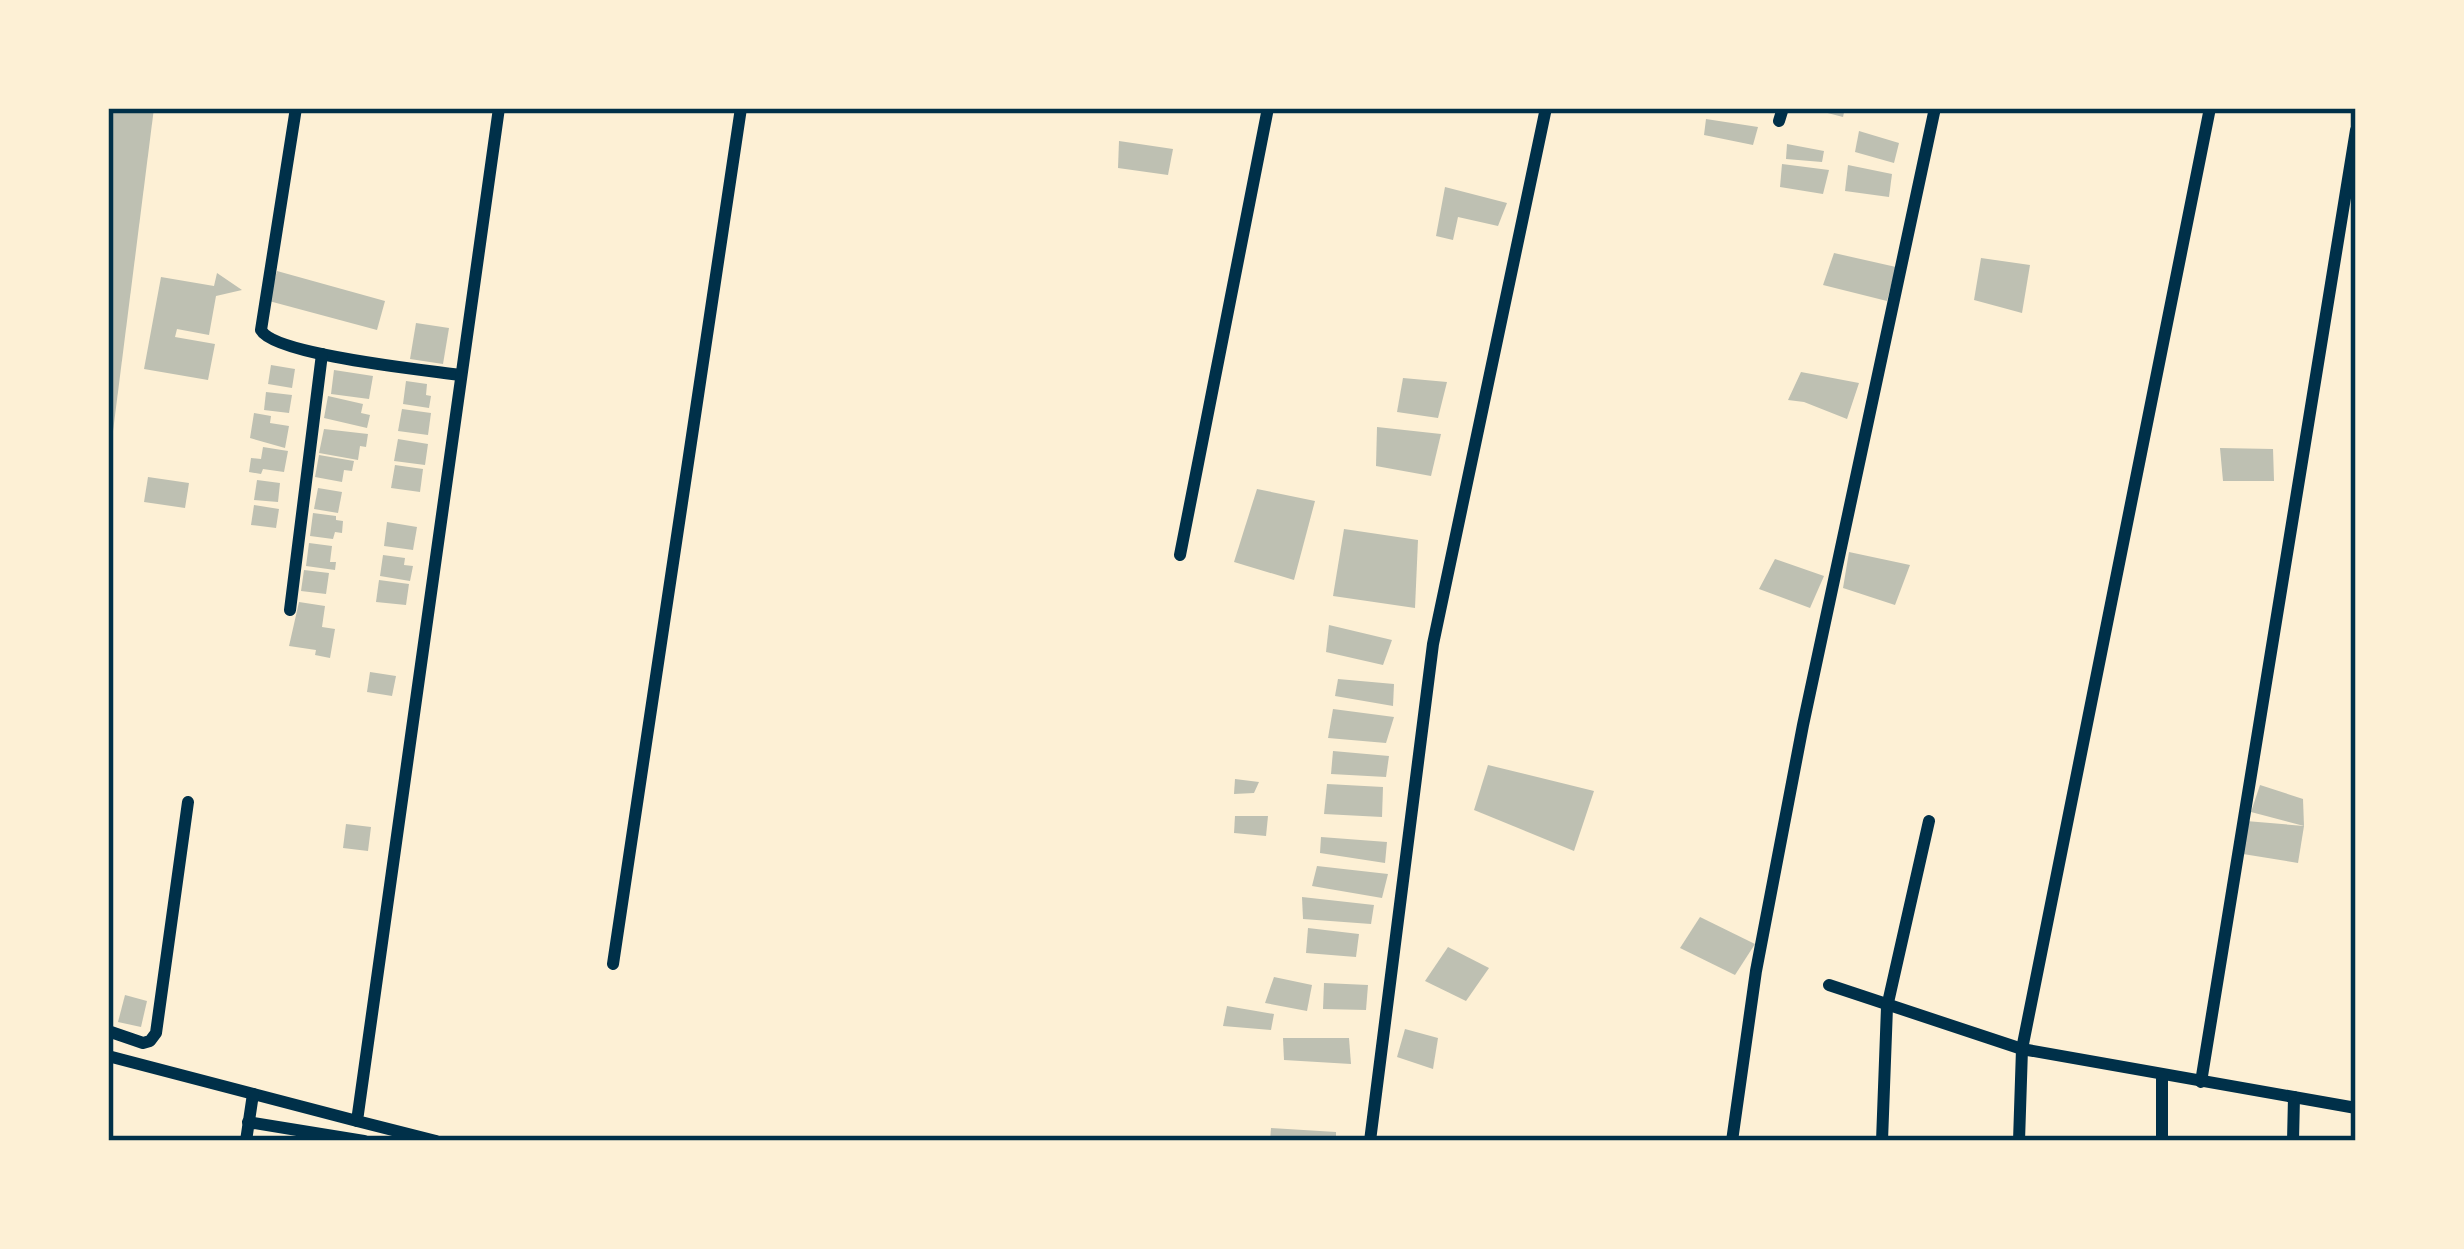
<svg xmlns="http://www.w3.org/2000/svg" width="2464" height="1249" font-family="Ubuntu,sans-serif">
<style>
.building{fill:#bec0b2}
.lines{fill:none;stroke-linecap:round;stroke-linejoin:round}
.minor{stroke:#003049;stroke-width:12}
.neatline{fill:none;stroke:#003049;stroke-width:4.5}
</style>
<rect width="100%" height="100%" fill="#fdf0d5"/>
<!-- building -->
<g class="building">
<path d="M108,108H154L111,447H108Z"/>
<path d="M1808,108H1845L1843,117Z"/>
<path d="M1706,119L1758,127L1753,145L1704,135Z"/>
<path d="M1859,131L1899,143L1894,163L1855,152Z"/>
<path d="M1119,141L1173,149L1168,175L1118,168Z"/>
<path d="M1787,144L1824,151L1822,162L1786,159Z"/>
<path d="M1782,164L1829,170L1823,194L1780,187Z"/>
<path d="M1848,165L1892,174L1889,197L1845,191Z"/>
<path d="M1445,187L1507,203L1498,226L1458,217L1453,240L1436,236Z"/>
<path d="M1834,253L1896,267L1887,301L1823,285Z"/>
<path d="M1981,258L2030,265L2022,313L1974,300Z"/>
<path d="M277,271L385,301L377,330L269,301Z"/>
<path d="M217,273L242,290L216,296L209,335L177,329L175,337L215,344L208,380L144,369L161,277L214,286Z"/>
<path d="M416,323L449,328L443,364L410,359Z"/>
<path d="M271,365L295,369L292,388L268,384Z"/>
<path d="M334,370L373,376L369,399L331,394Z"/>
<path d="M1801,372L1859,383L1847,419L1804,402L1788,400Z"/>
<path d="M1403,378L1447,382L1438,418L1397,412Z"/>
<path d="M406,381L427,384L426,395L431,396L429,408L403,404Z"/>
<path d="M266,392L292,395L289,413L264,410Z"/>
<path d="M328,396L363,404L361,413L370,415L367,428L324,418Z"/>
<path d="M402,409L431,413L428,435L398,431Z"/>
<path d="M254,413L271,416L270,423L289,426L285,448L250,438Z"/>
<path d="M1377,427L1441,434L1431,476L1376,466Z"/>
<path d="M324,429L368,434L366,447L360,446L358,460L319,453Z"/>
<path d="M398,439L428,444L425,465L394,461Z"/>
<path d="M263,447L288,451L284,472L263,469L261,474L249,472L251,458L261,459Z"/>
<path d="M2220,448L2273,449L2274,481H2223Z"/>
<path d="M319,455L354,461L352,471L344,470L342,482L315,477Z"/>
<path d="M395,465L423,469L420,492L391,488Z"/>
<path d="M148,477L189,483L185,508L144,502Z"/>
<path d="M257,480L280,483L278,502L254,500Z"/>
<path d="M318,488L342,492L338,513L314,509Z"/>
<path d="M1257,489L1315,501L1294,580L1234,562Z"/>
<path d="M254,505L279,509L276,528L251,525Z"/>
<path d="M313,513L336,516V520L343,521L342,533L335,532L333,539L310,536Z"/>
<path d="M387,522L417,527L413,550L384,546Z"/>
<path d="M1344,529L1418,540L1415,608L1333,596Z"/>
<path d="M309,543L332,546L330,562H336L335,570L306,566Z"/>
<path d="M1849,552L1910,565L1895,605L1843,588Z"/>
<path d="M383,555L405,558L404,565L413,566L410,581L380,576Z"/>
<path d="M1775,559L1824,576L1810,608L1759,589Z"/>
<path d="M304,570L329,573L326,594L301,591Z"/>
<path d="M379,580L409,584L406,605L376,602Z"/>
<path d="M299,602L325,606L322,627L335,629L330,658L315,655L316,650L289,646Z"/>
<path d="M1329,625L1392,640L1383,665L1326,652Z"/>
<path d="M370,672L396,676L392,696L367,692Z"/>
<path d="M1338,679L1394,684L1393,706L1335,696Z"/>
<path d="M1333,709L1394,717L1386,743L1328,738Z"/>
<path d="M1333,751L1389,756L1386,777L1331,774Z"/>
<path d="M1488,765L1594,791L1574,851L1474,810Z"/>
<path d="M1235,779L1259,782L1254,793L1234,794Z"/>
<path d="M1327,784L1383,787L1382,817L1324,814Z"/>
<path d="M2260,785L2303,799L2304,826L2251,812Z"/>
<path d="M1235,816H1268L1266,836L1234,833Z"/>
<path d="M2246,821L2304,826L2298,863L2243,854Z"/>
<path d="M346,824L371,827L368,851L343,848Z"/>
<path d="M1321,837L1387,842L1385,863L1320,853Z"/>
<path d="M1317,866L1388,874L1382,898L1312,886Z"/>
<path d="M1302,897L1374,905L1371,924L1303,919Z"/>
<path d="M1700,917L1755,944L1735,975L1680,948Z"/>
<path d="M1308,928L1359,934L1356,957L1306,953Z"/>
<path d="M1448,947L1489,968L1466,1001L1425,981Z"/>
<path d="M1274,977L1312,985L1307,1011L1265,1003Z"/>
<path d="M1324,983L1368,985L1366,1010L1323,1009Z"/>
<path d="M125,995L147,1001L141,1027L118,1022Z"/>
<path d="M1227,1006L1274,1014L1271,1030L1223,1026Z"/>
<path d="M1405,1029L1438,1038L1433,1069L1397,1057Z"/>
<path d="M1283,1038H1349L1351,1064L1284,1060Z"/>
<path d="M1271,1128L1336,1132V1141H1270Z"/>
</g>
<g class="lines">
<!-- minor -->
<g class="minor">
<path d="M296,108L261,330C274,355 425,370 460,375"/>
<path d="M1779,121L1783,108"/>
<path d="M1180,555L1268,108"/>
<path d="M290,610L322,354"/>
<path d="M613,964L741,108"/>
<path d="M1829,985L2022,1049L2356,1108"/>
<path d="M108,1031L143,1043L150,1041L156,1033L188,802"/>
<path d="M108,1056L357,1121"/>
<path d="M2162,1076V1141"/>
<path d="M2201,1082L2356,130"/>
<path d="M248,1122L364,1141"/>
<path d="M246,1141L253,1094"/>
<path d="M436,1141L357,1121L499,108"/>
<path d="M1370,1141L1433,644L1546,108"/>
<path d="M1732,1141L1756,971L1803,725L1935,108"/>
<path d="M1882,1141L1887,1007L1929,821"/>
<path d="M2019,1141L2022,1049L2210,108"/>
<path d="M2293,1141L2294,1097"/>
</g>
</g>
<!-- border -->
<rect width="2464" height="1249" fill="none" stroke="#fdf0d5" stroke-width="222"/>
<rect x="111" y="111" width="2242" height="1027" class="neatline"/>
</svg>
